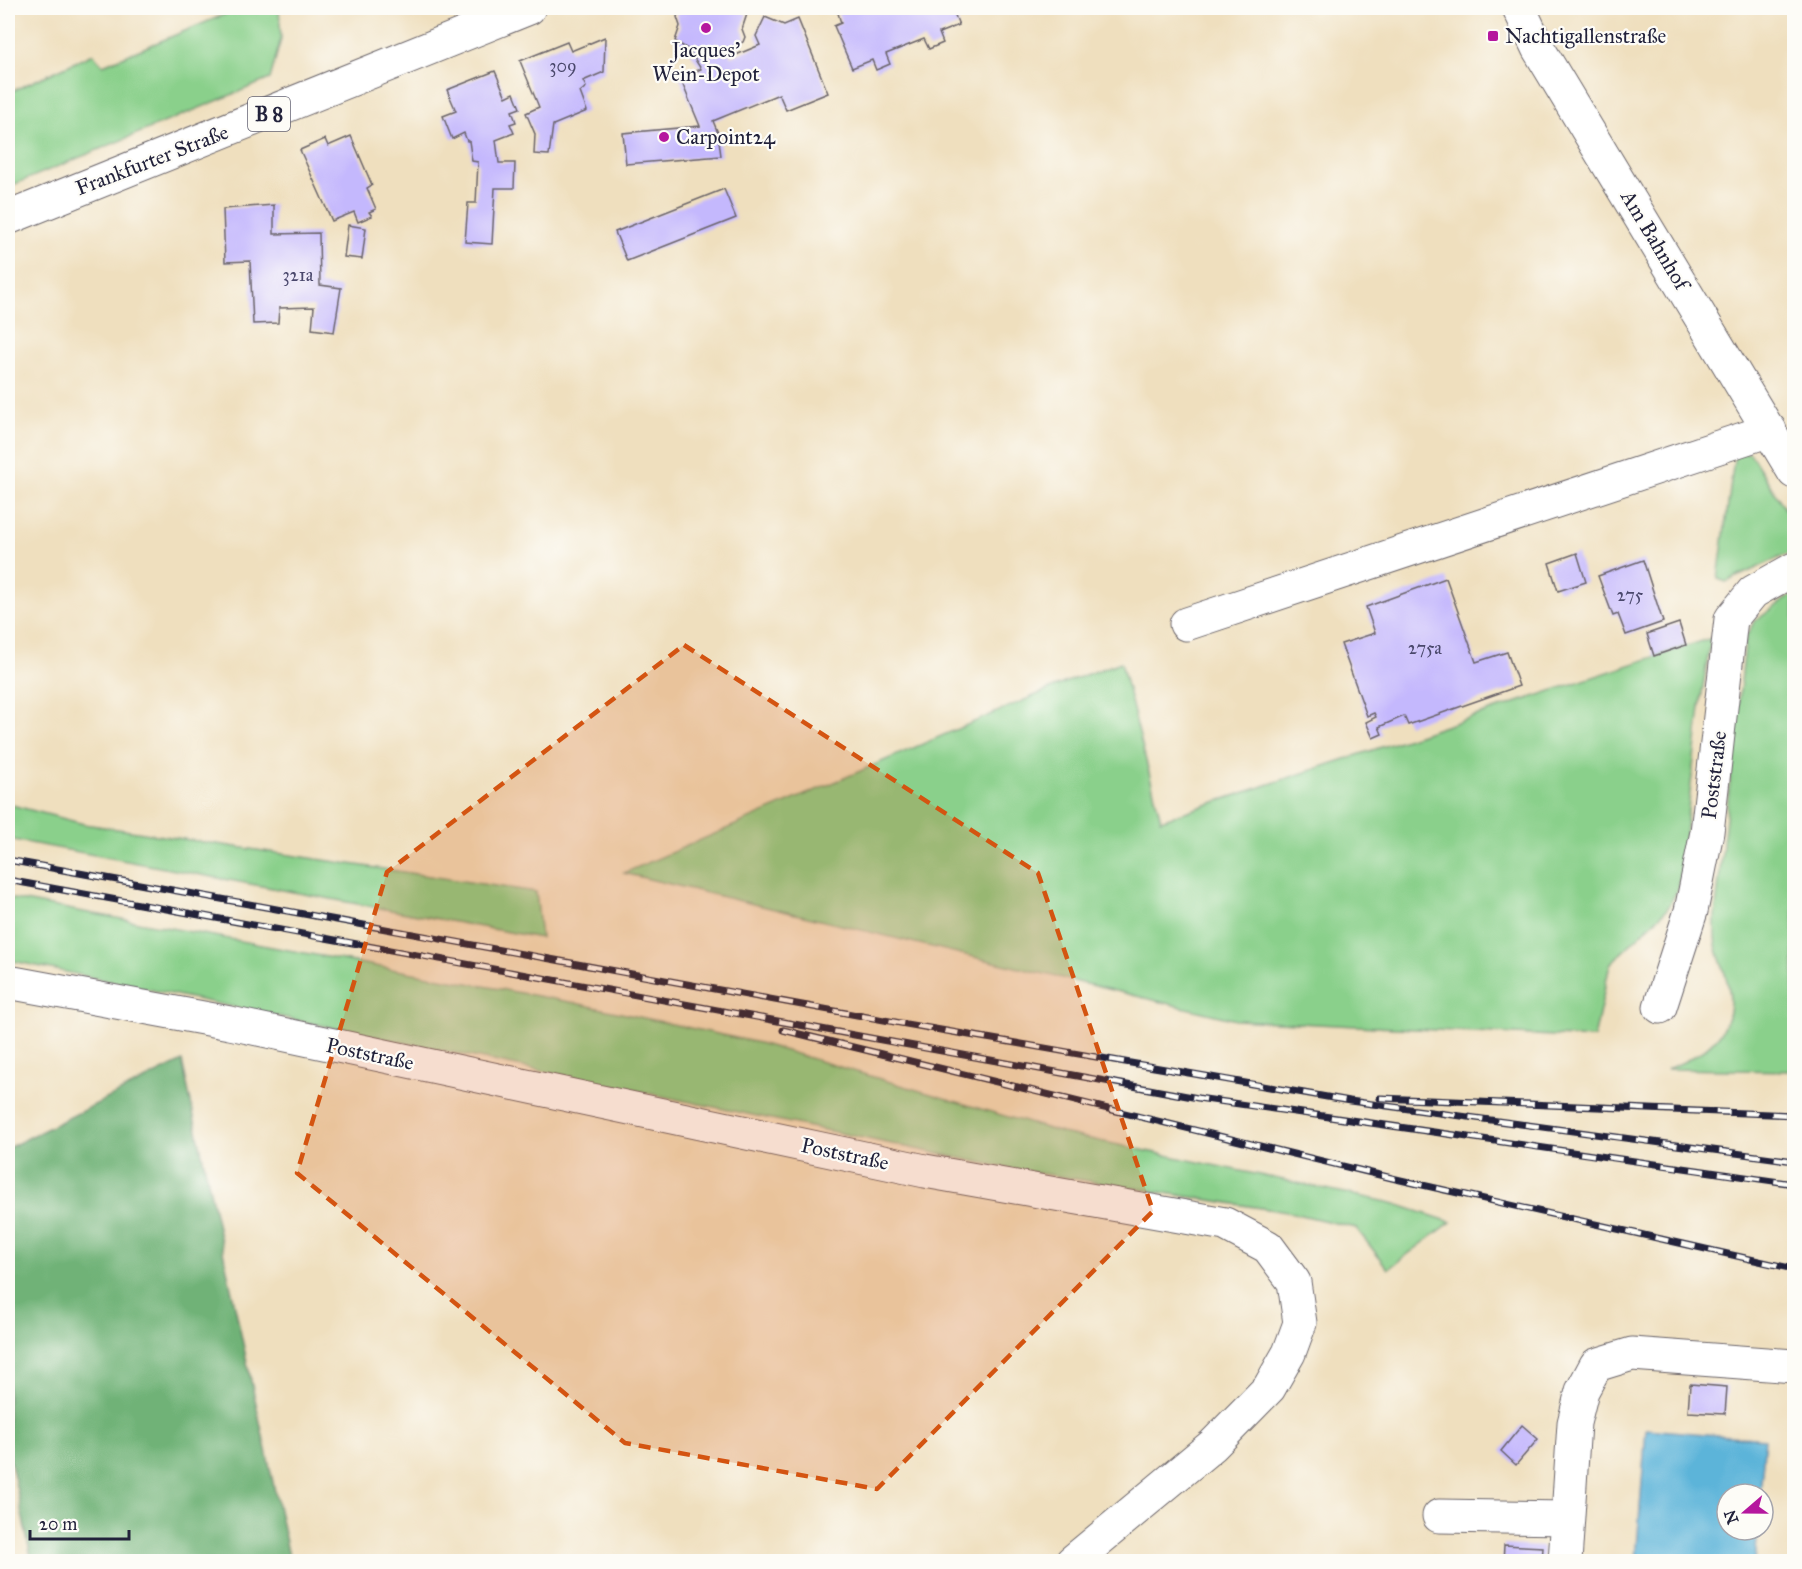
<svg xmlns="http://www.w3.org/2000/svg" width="1802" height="1569" font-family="'IM FELL Great Primer',serif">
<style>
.green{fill:#8ad08b;stroke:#567963;stroke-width:1.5}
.forest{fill:#6fb277;stroke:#486a59;stroke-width:1.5}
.water{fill:#5bb4d9;stroke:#3e6b8a;stroke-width:1.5}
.building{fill:#c4b8fd}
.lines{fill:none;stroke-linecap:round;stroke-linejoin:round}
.minor-casing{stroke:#6a6469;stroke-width:35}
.major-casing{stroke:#6a6469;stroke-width:35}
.minor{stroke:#fff;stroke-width:33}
.major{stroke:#fff;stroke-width:33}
.rail-casing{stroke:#22223b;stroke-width:7}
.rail{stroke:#fdfcf7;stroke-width:4.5;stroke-dasharray:14;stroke-linecap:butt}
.marked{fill:#d45411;fill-opacity:0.2;stroke:#d45411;stroke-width:4.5;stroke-dasharray:12 8;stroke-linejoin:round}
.poi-dot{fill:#b5179e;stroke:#fdfcf7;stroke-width:2}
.labels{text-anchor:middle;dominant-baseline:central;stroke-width:4.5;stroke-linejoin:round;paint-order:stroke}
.number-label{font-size:18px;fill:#4a486c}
.shield{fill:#fdfcf7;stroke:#646373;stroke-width:1.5}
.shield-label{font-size:20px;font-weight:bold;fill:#22223b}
.poi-label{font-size:21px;fill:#22223b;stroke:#fdfcf7;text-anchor:start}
.street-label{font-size:21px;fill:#22223b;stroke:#fdfcf7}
</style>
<rect width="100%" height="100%" fill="#fdfcf7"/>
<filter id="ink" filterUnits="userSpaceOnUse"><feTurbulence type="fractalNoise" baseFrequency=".0167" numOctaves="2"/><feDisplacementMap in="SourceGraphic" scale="12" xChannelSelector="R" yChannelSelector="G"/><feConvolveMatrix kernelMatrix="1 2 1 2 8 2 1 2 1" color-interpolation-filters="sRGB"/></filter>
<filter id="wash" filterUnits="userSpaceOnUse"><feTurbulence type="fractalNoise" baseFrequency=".008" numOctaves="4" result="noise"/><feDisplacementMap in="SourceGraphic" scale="24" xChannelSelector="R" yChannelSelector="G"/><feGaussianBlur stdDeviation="1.35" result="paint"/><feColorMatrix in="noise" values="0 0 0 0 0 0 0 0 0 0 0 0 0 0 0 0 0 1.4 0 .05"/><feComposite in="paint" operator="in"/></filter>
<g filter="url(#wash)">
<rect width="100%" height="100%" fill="#efdfbe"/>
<!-- green -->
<g class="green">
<path d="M240,8H279L281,39L270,79L8,187V93L93,54L103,65Z"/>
<path d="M1735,452L1750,453L1794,523V551L1726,582L1718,579Z"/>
<path d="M1794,593V1071L1667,1069C1704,1055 1739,1031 1728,985C1725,971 1719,959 1716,945C1714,936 1715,926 1715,917L1746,637L1754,622Z"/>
<path d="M1711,638L1701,699L1679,887L1667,909L1610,964L1594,1038L1236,1020L624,873L1064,683L1121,662L1161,820Z"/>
<path d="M8,804L84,824L536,892L541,938L8,839Z"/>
<path d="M8,898L575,1003L759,1043L1062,1133L1392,1203L1451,1222L1388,1269L1356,1228L1293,1213L1012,1169L8,960Z"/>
</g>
<!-- forest -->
<path class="forest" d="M182,1061L290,1561H32L8,1449V1148Z"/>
<!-- water -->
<path class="water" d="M1646,1429L1765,1439L1760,1494H1727V1530H1758L1755,1561H1636Z"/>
<g id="blocks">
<!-- building -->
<g class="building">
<path d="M683,8H736L747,14L742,29L745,37L743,42L727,49L731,57L760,45L756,36L765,17L784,25L798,19L828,93L786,110L779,94L713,121L718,133L721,156L626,164L623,133L700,126L680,78L701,69L689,50L675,41L680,26L677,17L679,9Z"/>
<path d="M843,8H952L959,25L939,33L943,43L929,49L924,39L886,54L890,64L876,70L872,60L852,68L834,26L841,23L838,13Z"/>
<path d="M605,37L604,72L583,81L586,87L580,92L587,111L553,125L549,155L534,154L535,134L526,113L539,107L520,61L567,42L571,51Z"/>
<path d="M495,71L506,97L514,93L520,108L512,111L516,122L510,124L514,133L496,140L499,163H515L514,188H495L492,244L465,242L468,203H476L478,162L472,161L469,141H467L464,133L452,139L443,116L456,111L447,90Z"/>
<path d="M351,136L372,185L367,188L376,209L369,212L372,216L358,222L354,212L332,221L300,150L325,139L328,146Z"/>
<path d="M724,189L736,218L627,261L615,232Z"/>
<path d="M274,205V234L319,233L320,285L341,288L334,332L312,329L314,307L279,308L278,323L253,324L250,261L225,262L223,209Z"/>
<path d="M348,225L366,228L362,259L344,257Z"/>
<path d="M1577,553L1586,582L1558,591L1549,563Z"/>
<path d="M1643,560L1663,622L1626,635L1618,614L1613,616L1598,576Z"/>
<path d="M1446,578L1476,662L1507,652L1519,686L1408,725L1404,716L1379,727L1382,734L1373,738L1366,722L1376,717L1374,713L1367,716L1341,644L1375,633L1366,607Z"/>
<path d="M1679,623L1686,645L1654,656L1647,634Z"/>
<path d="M1690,1384L1727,1387L1725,1414L1688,1412Z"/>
<path d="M1522,1425L1538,1439L1516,1465L1501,1451Z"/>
<path d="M1504,1545L1543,1547L1542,1562H1503Z"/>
</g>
</g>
</g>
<g filter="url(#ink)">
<use href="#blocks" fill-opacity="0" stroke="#6a6469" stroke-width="1.5"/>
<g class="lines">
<!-- minor casing -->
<g class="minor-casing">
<g id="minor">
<path d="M1519,8L1538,48L1794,472"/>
<path d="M1186,624L1770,430"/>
<path d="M8,982L230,1023L925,1171L1225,1224L1268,1247L1294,1282L1300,1323L1289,1353L1269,1388L1213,1445L1072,1562"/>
<path d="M1660,1007L1691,911L1707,832L1731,619L1753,592L1794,569"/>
<path d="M1439,1516L1567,1518"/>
<path d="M1565,1562L1574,1423L1582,1391L1596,1365L1632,1354L1794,1366"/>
</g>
</g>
<!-- major casing -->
<g class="major-casing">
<path id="major" d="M8,218L529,8"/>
</g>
<!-- minor -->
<use href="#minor" class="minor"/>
<!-- major -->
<use href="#major" class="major"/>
<!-- rail casing -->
<g class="rail-casing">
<g id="rail">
<path d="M8,860L906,1024L1350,1101L1794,1161"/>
<path d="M8,880L1198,1098L1794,1184"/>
<path d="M783,1030L1396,1179L1794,1269"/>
<path d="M1380,1098L1794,1115"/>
</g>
</g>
<!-- rail -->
<use href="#rail" class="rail"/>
</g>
</g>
<!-- marked area -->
<path class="marked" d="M684,645L1038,873L1153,1211L877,1489L625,1443L297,1173L387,872Z"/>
<!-- markers -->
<g class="poi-dot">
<circle cx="706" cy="28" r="6"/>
<rect x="1487" y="30" width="12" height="12" rx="3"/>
<circle cx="664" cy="137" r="6"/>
</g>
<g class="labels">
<!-- number labels -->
<g class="number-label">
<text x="563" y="66">309</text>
<text x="298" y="275">321a</text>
<text x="1630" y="595">275</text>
<text x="1425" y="648">275a</text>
</g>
<!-- shield labels -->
<rect class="shield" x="248" y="97" width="42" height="34" rx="4.5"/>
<g class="shield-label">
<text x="269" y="114">B 8</text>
</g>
<!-- poi labels -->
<g class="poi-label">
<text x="1505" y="36">Nachtigallenstraße</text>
<text x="706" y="50" text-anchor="middle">Jacques'<tspan x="706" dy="24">Wein-Depot</tspan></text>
<text x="676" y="137">Carpoint24</text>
</g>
<!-- street labels -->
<g class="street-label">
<text transform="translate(152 160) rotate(-21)">Frankfurter Straße</text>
<text transform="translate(1655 240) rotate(59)">Am Bahnhof</text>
<text transform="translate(1714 775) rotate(-83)">Poststraße</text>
<text transform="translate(370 1054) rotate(12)">Poststraße</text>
<text transform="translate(845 1154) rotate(12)">Poststraße</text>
</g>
</g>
<!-- margin -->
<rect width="1802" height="1569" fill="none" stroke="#fdfcf7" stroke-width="30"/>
<!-- north arrow -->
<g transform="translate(1745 1512) rotate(250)"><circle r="28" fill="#fdfcf7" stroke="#a5a5ac" stroke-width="1.5"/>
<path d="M0-4.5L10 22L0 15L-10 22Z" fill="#b5179e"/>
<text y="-9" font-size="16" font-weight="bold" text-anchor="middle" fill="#22223b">N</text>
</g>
<!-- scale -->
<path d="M30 1530v9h99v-9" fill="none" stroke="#22223b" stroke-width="3"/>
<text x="39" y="1530" font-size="18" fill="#22223b" stroke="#fdfcf7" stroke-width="4.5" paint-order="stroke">20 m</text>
</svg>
